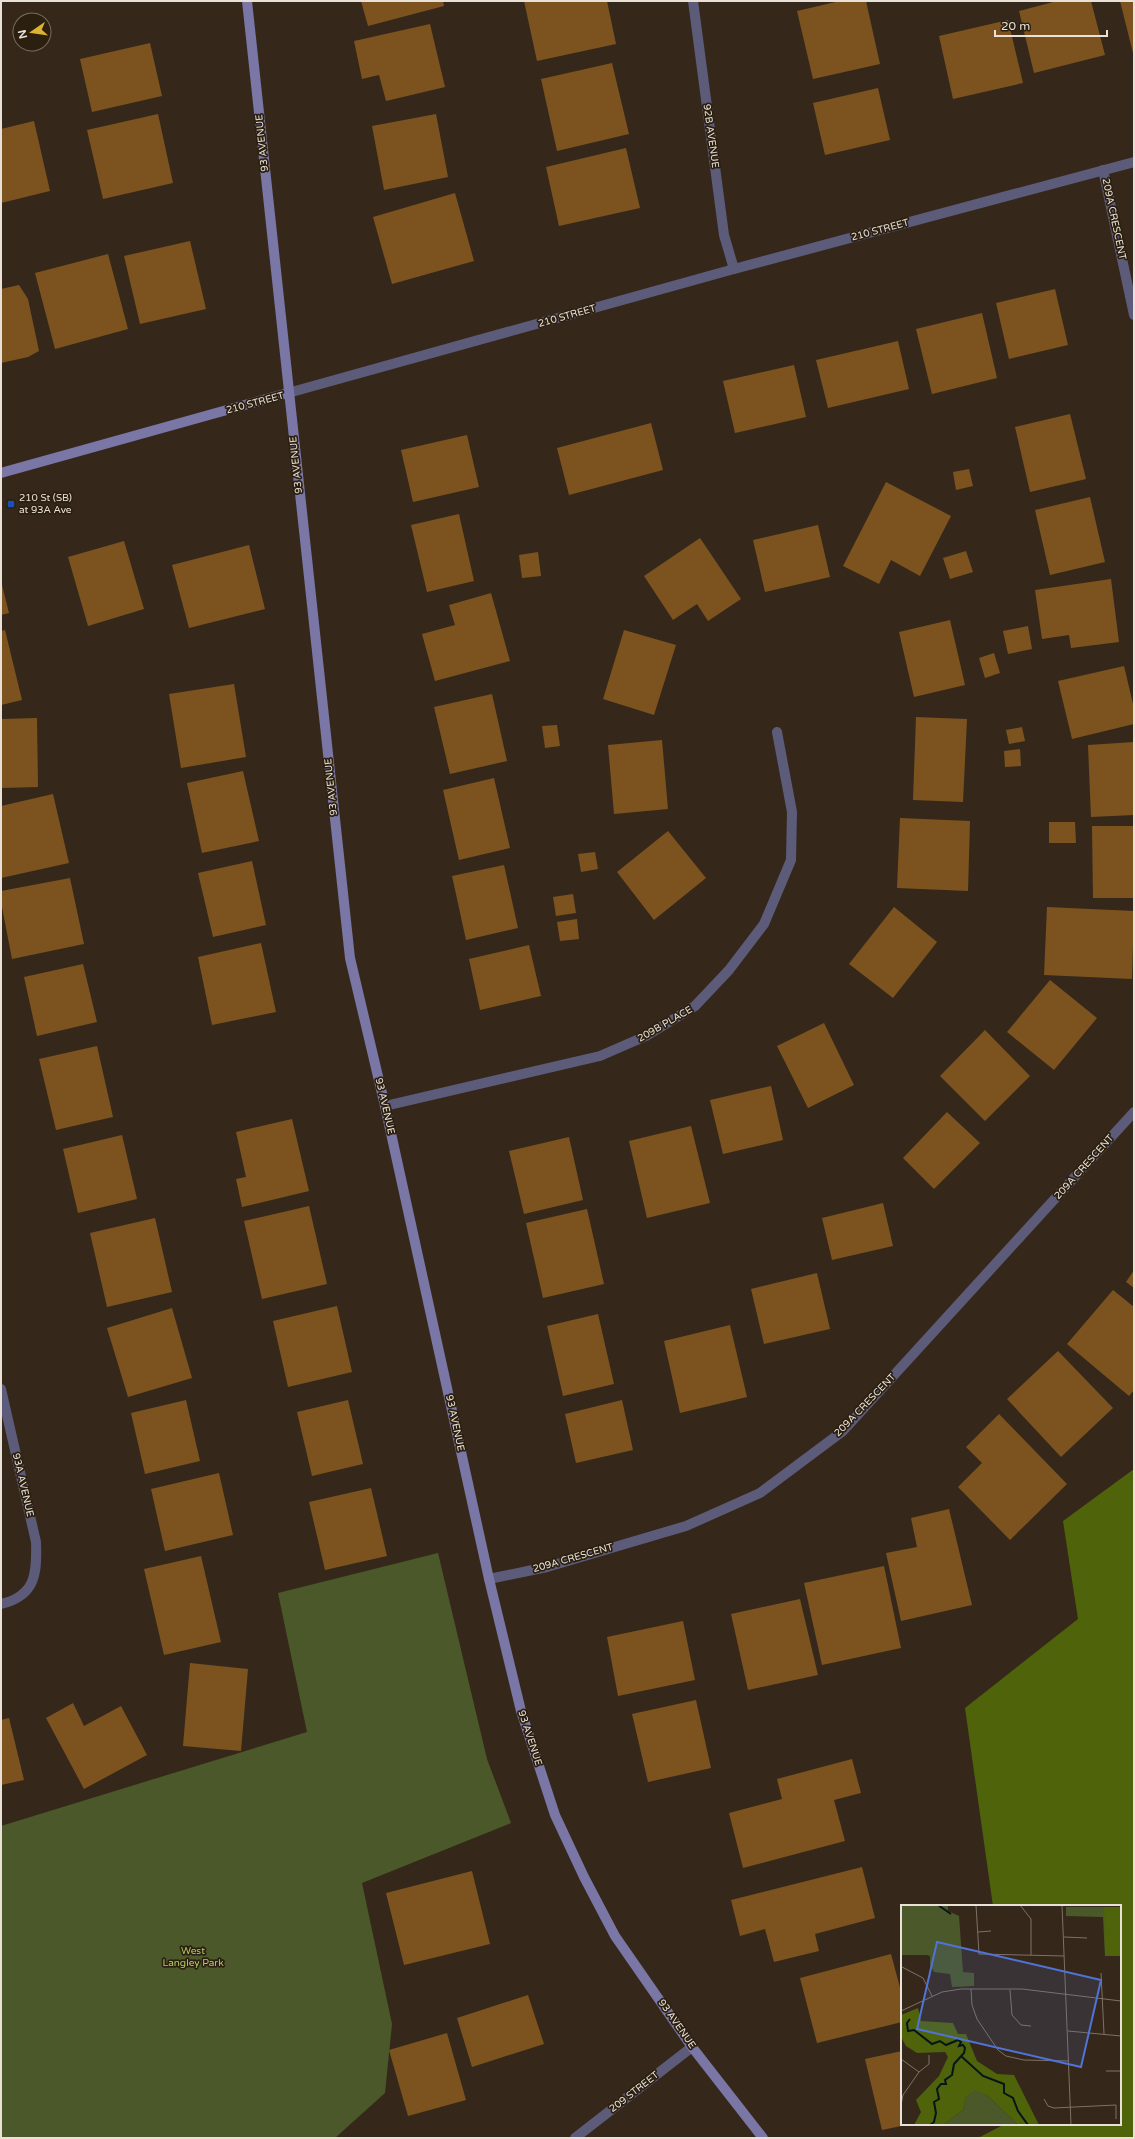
<svg xmlns="http://www.w3.org/2000/svg" width="1135" height="2139" font-family="'Varela Round',sans-serif">
<style>
.green{fill:#4b5829}
.forest{fill:#4f630b}
.building{fill:#7c531f}
.lines{fill:none;stroke-linecap:round;stroke-linejoin:round}
.street{stroke:#5d5b7a;stroke-width:10}
.secondary{stroke:#7a76a6;stroke-width:10}
.transit-dot{fill:#1a4fb4;stroke:#2b1f10;stroke-width:1.5}
.labels{text-anchor:middle;dominant-baseline:central;stroke-width:3.5;stroke-linejoin:round;paint-order:stroke}
.street-label{font-size:10px;fill:#e9e1d8;stroke:#2b1f10}
.poi-label{font-size:10px;fill:#e9e1d8;stroke:#2b1f10;text-anchor:start}
.park-label{font-size:10px;fill:#b0ce62;stroke:#2b1f10}
.inset-river{fill:none;stroke:#061518;stroke-width:2}
.inset-road{fill:none;stroke:#7d7266;stroke-width:1}
.view{fill:#5073d8;fill-opacity:0.15;stroke:#5073d8;stroke-width:2}
.inset-edge{fill:none;stroke:#e9e1d8;stroke-width:2}
</style>
<rect width="100%" height="100%" fill="#35281a"/>
<!-- green -->
<path class="green" d="M438,1553L487,1759L511,1823L362,1883L392,2024L385,2093L335,2138H1V1826L307,1732L278,1593Z"/>
<!-- forest -->
<path class="forest" d="M1134,1469V2138H978L1005,2124H1120V1906H993L965,1708L1078,1619L1063,1521Z"/>
<!-- building -->
<g class="building">
<path d="M361,1H443L444,6L368,26Z"/>
<path d="M524,1H607L616,44L537,61Z"/>
<path d="M840,1H866L880,64L813,79L797,11Z"/>
<path d="M1057,1H1091L1105,55L1034,73L1019,11Z"/>
<path d="M1120,1H1134V53H1133Z"/>
<path d="M1008,20L1023,83L953,99L939,36Z"/>
<path d="M430,24L445,87L386,101L379,75L362,79L354,41Z"/>
<path d="M150,43L162,96L92,112L80,59Z"/>
<path d="M612,63L629,134L557,151L541,79Z"/>
<path d="M878,88L890,140L825,155L813,103Z"/>
<path d="M158,114L173,183L103,199L87,130Z"/>
<path d="M436,114L448,177L384,190L372,126Z"/>
<path d="M34,121L50,191L1,203V129Z"/>
<path d="M626,148L640,208L559,226L546,167Z"/>
<path d="M455,193L474,261L392,284L373,217Z"/>
<path d="M190,241L206,309L140,324L124,256Z"/>
<path d="M108,254L128,329L55,349L35,273Z"/>
<path d="M19,285L28,299L39,351L28,357L1,363V289Z"/>
<path d="M1055,289L1068,345L1009,359L996,303Z"/>
<path d="M982,313L997,378L932,394L916,329Z"/>
<path d="M898,341L909,389L828,408L816,360Z"/>
<path d="M794,365L806,417L735,433L723,381Z"/>
<path d="M1070,414L1086,479L1030,492L1015,427Z"/>
<path d="M651,423L663,470L569,495L557,448Z"/>
<path d="M467,435L479,487L413,502L401,450Z"/>
<path d="M969,469L973,486L956,490L953,472Z"/>
<path d="M886,482L951,516L920,576L891,560L879,584L843,566Z"/>
<path d="M1090,497L1105,562L1050,575L1035,510Z"/>
<path d="M459,514L474,581L427,592L411,525Z"/>
<path d="M818,525L830,577L765,592L753,540Z"/>
<path d="M700,538L741,599L708,621L697,604L673,620L644,576Z"/>
<path d="M124,541L144,609L88,626L68,557Z"/>
<path d="M249,545L265,609L189,628L172,565Z"/>
<path d="M966,551L973,572L950,579L943,558Z"/>
<path d="M538,552L541,576L522,578L519,555Z"/>
<path d="M1111,579L1119,642L1071,648L1069,635L1042,639L1035,590Z"/>
<path d="M1,581L9,613L1,615Z"/>
<path d="M491,593L510,661L435,681L422,634L455,625L449,605Z"/>
<path d="M950,620L965,685L914,697L899,632Z"/>
<path d="M1028,626L1032,649L1008,654L1003,631Z"/>
<path d="M5,630L22,700L1,705V631Z"/>
<path d="M624,630L676,645L654,715L603,699Z"/>
<path d="M994,653L1000,673L985,678L979,658Z"/>
<path d="M1124,666L1134,708V724L1072,739L1058,681Z"/>
<path d="M234,684L246,757L181,768L169,694Z"/>
<path d="M492,694L507,761L450,774L434,707Z"/>
<path d="M916,717L967,719L963,802L913,800Z"/>
<path d="M37,718L38,787L1,788V719Z"/>
<path d="M557,725L560,746L545,748L542,726Z"/>
<path d="M1022,727L1025,741L1009,744L1006,730Z"/>
<path d="M662,740L668,809L614,814L608,745Z"/>
<path d="M1134,742V815L1091,817L1088,745Z"/>
<path d="M1020,749L1021,766L1005,767L1004,751Z"/>
<path d="M243,771L259,841L202,853L187,783Z"/>
<path d="M494,778L510,848L459,860L443,790Z"/>
<path d="M53,794L69,863L1,878V806Z"/>
<path d="M900,818L970,821L968,891L897,888Z"/>
<path d="M1049,822H1075L1076,843H1049Z"/>
<path d="M1092,826H1134V898H1093Z"/>
<path d="M668,831L706,878L654,920L617,872Z"/>
<path d="M595,852L598,869L581,872L578,854Z"/>
<path d="M252,861L266,925L213,937L198,873Z"/>
<path d="M504,865L518,928L466,940L452,876Z"/>
<path d="M70,878L84,944L12,959L1,902V891Z"/>
<path d="M573,894L576,913L556,916L553,897Z"/>
<path d="M894,907L937,942L893,998L849,964Z"/>
<path d="M1047,907L1134,911L1132,979L1044,975Z"/>
<path d="M577,919L579,939L560,941L557,922Z"/>
<path d="M261,943L276,1012L212,1025L198,957Z"/>
<path d="M529,945L541,996L480,1010L469,959Z"/>
<path d="M83,964L97,1022L37,1036L24,977Z"/>
<path d="M1050,980L1097,1018L1054,1070L1007,1032Z"/>
<path d="M824,1023L854,1085L808,1108L777,1046Z"/>
<path d="M985,1030L1030,1076L985,1121L940,1076Z"/>
<path d="M97,1046L113,1117L56,1130L39,1059Z"/>
<path d="M771,1086L783,1140L723,1154L710,1100Z"/>
<path d="M947,1112L980,1143L934,1189L903,1158Z"/>
<path d="M292,1119L309,1191L242,1207L236,1179L246,1177L236,1132Z"/>
<path d="M691,1126L710,1203L647,1218L629,1141Z"/>
<path d="M122,1135L137,1199L78,1213L63,1149Z"/>
<path d="M569,1137L583,1200L524,1214L509,1151Z"/>
<path d="M883,1203L893,1246L832,1260L822,1218Z"/>
<path d="M309,1206L327,1284L262,1299L244,1221Z"/>
<path d="M587,1209L604,1284L543,1298L526,1223Z"/>
<path d="M155,1218L172,1292L107,1307L90,1233Z"/>
<path d="M1134,1270V1288L1126,1282Z"/>
<path d="M817,1273L830,1329L764,1344L751,1289Z"/>
<path d="M1113,1290L1134,1307V1390L1129,1396L1067,1344Z"/>
<path d="M337,1306L352,1372L288,1387L273,1321Z"/>
<path d="M172,1308L192,1378L128,1397L107,1328Z"/>
<path d="M598,1314L614,1384L563,1396L547,1326Z"/>
<path d="M730,1325L747,1397L680,1413L664,1341Z"/>
<path d="M1058,1351L1113,1408L1061,1457L1007,1399Z"/>
<path d="M186,1400L200,1461L145,1474L131,1413Z"/>
<path d="M348,1400L363,1464L312,1476L297,1412Z"/>
<path d="M622,1400L633,1450L576,1463L565,1414Z"/>
<path d="M999,1414L1067,1484L1010,1540L958,1487L982,1463L966,1447Z"/>
<path d="M219,1473L233,1535L165,1551L151,1489Z"/>
<path d="M371,1488L387,1556L325,1570L309,1502Z"/>
<path d="M949,1509L972,1605L901,1621L886,1553L917,1547L911,1518Z"/>
<path d="M201,1556L221,1642L164,1655L144,1569Z"/>
<path d="M884,1566L901,1648L822,1665L804,1583Z"/>
<path d="M800,1599L818,1675L748,1690L731,1614Z"/>
<path d="M683,1621L695,1680L618,1696L607,1637Z"/>
<path d="M190,1663L248,1669L241,1751L183,1746Z"/>
<path d="M696,1700L711,1768L648,1782L632,1714Z"/>
<path d="M73,1703L84,1726L121,1706L147,1755L84,1789L46,1718Z"/>
<path d="M9,1718L24,1780L1,1785V1720Z"/>
<path d="M852,1759L861,1793L834,1800L845,1841L743,1868L729,1813L782,1799L777,1779Z"/>
<path d="M862,1867L875,1918L815,1934L819,1951L774,1962L765,1929L740,1936L731,1900Z"/>
<path d="M472,1871L490,1944L404,1965L386,1893Z"/>
<path d="M891,1954L902,1995V2022L817,2043L800,1978Z"/>
<path d="M528,1995L544,2044L472,2067L457,2018Z"/>
<path d="M447,2033L466,2100L408,2116L389,2050Z"/>
<path d="M902,2051V2124L906,2125L882,2130L865,2059Z"/>
</g>
<g class="lines">
<!-- street -->
<g class="street">
<path d="M693,1L724,235L734,269"/>
<path d="M1103,170L1134,315"/>
<path d="M288,393L734,269L1134,162"/>
<path d="M385,1106L600,1056L646,1036L695,1006L729,970L764,924L791,860L792,812L777,732"/>
<path d="M1,1389L36,1542C37,1573 36,1596 1,1604"/>
<path d="M489,1579L547,1567L686,1526L760,1493L843,1431L1134,1112"/>
<path d="M575,2138L692,2047"/>
</g>
<!-- secondary -->
<g class="secondary">
<path d="M247,1L350,958L385,1106L489,1579L521,1711L555,1815L584,1877L615,1936L692,2047L763,2138"/>
<path d="M1,473L288,393"/>
</g>
</g>
<!-- markers -->
<rect class="transit-dot" x="7" y="500" width="8" height="8" rx="2"/>
<g class="labels">
<!-- street labels -->
<g class="street-label">
<text transform="translate(711 136) rotate(82)">92B AVENUE</text>
<text transform="translate(262 143) rotate(-96)">93 AVENUE</text>
<text transform="translate(1114 219) rotate(78)">209A CRESCENT</text>
<text transform="translate(880 230) rotate(-15)">210 STREET</text>
<text transform="translate(567 316) rotate(-16)">210 STREET</text>
<text transform="translate(255 403) rotate(-15)">210 STREET</text>
<text transform="translate(296 465) rotate(-96)">93 AVENUE</text>
<text transform="translate(331 787) rotate(-96)">93 AVENUE</text>
<text transform="translate(665 1024) rotate(-30)">209B PLACE</text>
<text transform="translate(385 1106) rotate(77)">93 AVENUE</text>
<text transform="translate(1084 1167) rotate(-48)">209A CRESCENT</text>
<text transform="translate(865 1405) rotate(-46)">209A CRESCENT</text>
<text transform="translate(455 1423) rotate(78)">93 AVENUE</text>
<text transform="translate(23 1485) rotate(77)">93A AVENUE</text>
<text transform="translate(573 1558) rotate(-16)">209A CRESCENT</text>
<text transform="translate(530 1738) rotate(72)">93 AVENUE</text>
<text transform="translate(677 2024) rotate(55)">93 AVENUE</text>
<text transform="translate(634 2092) rotate(-38)">209 STREET</text>
</g>
<!-- poi labels -->
<g class="poi-label">
<text x="19" y="498">210 St (SB)<tspan x="19" dy="12">at 93A Ave</tspan></text>
</g>
<!-- park labels -->
<g class="park-label">
<text x="193" y="1951">West<tspan x="193" dy="12">Langley Park</tspan></text>
</g>
</g>
<!-- overview -->
<g transform="translate(901 1905)">
<rect width="220" height="220" fill="#35281a"/>
<path d="M0,0H47V6L58,11L62,67L73,68V81L51,82L49,69L33,67L29,60V51L26,50H0ZM165,2H220V51H204L202,12L165,11ZM74,184L87,191L117,220H42L62,205L65,192Z" fill="#4b5829"/>
<path d="M203,2H220V51H204ZM17,103L20,116L52,118L57,129H65L76,156L96,169L113,170L138,220H117L87,191L74,185L65,192L62,205L42,220H13L20,207L15,195L38,171L47,152L44,147L16,148L5,141L0,132V110Z" fill="#4f630b"/>
<path class="inset-river" d="M37,0L50,9M9,114L6,118L7,126L13,125L31,139L39,136L45,140L57,135L60,137L58,141L62,140L64,143L63,148L53,159L51,170L44,175L45,179H40L36,184L38,194L33,197L35,208L33,217L29,220M60,151L82,171L103,179V188L112,193L117,206L127,220"/>
<path class="inset-road" d="M75,0L78,49L163,51M119,0L130,14V50M161,0L170,220M77,27L90,26M163,32L186,33M1,62L22,73L31,91M200,68L203,129M70,84L71,100L76,114L97,145L105,151L123,155L168,156M109,85L111,110L120,120L130,121M0,106L41,87L60,84H121L220,96M167,126L220,131M0,154L18,167M205,166H220M143,194L147,201L153,203L215,200V214M0,200L2,190L18,167L28,159V150"/>
<path class="view" d="M36,37L200,75L180,162L16,124Z"/>
<rect width="220" height="220" class="inset-edge"/>
</g>
<!-- border -->
<rect width="1135" height="2139" fill="none" stroke="#e9e1d8" stroke-width="4"/>
<!-- north arrow -->
<g transform="translate(32 32) rotate(257)"><circle r="19" fill="#2b1f10" stroke="#776d60"/>
<path d="M0-3L7 15L0 10L-7 15Z" fill="#deb133"/>
<text y="-6" font-size="11" font-weight="bold" text-anchor="middle" fill="#e9e1d8">N</text>
</g>
<!-- scale -->
<path d="M995 30v6h112v-6" fill="none" stroke="#e9e1d8" stroke-width="2"/>
<text x="1001" y="30" font-size="12" fill="#e9e1d8" stroke="#2b1f10" stroke-width="3" paint-order="stroke">20 m</text>
</svg>
